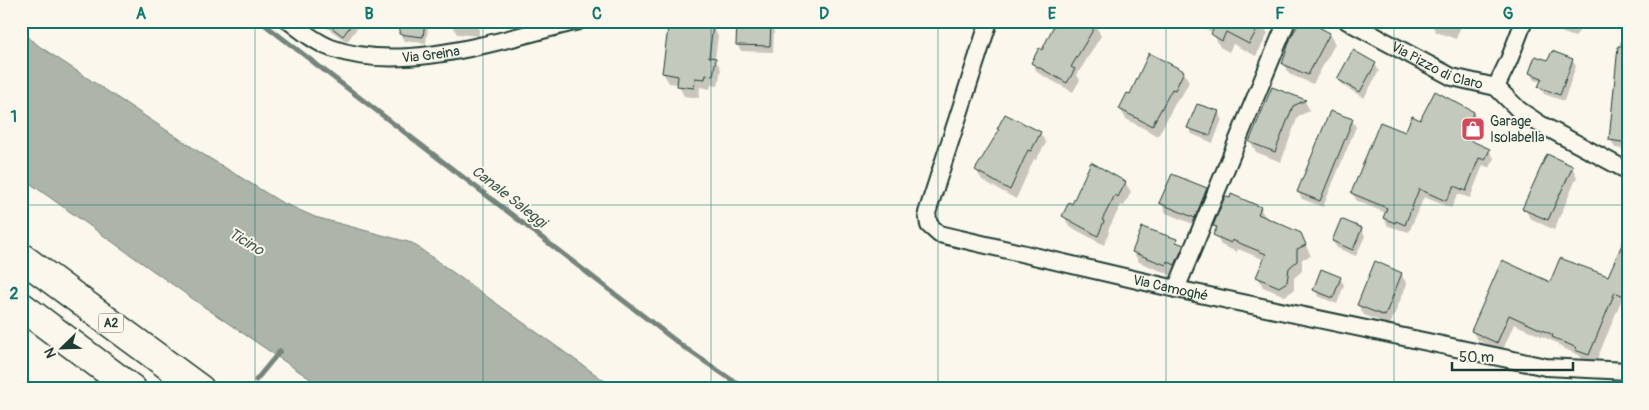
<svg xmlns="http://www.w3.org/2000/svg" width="1649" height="410" font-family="Pangolin,sans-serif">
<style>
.water{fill:#adb4aa;stroke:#74847b}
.shadow{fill:#0003}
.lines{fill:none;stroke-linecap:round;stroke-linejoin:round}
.stream{stroke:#74847b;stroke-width:5}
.building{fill:#c4c9be;stroke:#1f3d34}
.street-casing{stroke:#1f3d34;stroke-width:20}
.highway-casing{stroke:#1f3d34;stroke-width:31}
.street{stroke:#fbf7ec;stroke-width:16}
.highway{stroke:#fbf7ec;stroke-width:28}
.grid{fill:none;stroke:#0f766e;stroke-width:1;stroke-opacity:0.55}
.labels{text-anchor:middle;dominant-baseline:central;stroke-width:4;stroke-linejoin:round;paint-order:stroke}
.shield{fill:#fbf7ec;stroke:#61756b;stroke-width:1}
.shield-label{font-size:12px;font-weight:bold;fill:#1f3d34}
.street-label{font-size:14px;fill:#1f3d34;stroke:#fbf7ec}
.poi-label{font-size:14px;fill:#1f3d34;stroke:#fbf7ec;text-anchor:start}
.water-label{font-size:15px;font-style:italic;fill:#425b52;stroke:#fbf7ec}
.neatline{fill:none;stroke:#0f766e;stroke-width:2}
.grid-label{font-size:16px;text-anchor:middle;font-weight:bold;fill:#0f766e}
</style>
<rect width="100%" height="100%" fill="#fbf7ec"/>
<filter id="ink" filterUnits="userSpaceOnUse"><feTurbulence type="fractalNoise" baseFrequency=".02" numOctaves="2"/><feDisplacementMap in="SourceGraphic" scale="10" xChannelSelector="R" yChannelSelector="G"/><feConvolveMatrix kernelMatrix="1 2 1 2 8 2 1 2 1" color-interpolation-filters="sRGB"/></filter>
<g filter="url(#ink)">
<!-- water -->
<path class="water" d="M21,31L39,46L201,153L281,202L315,217L412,243L616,389H325L200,304L21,177Z"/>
<!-- shadow -->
<g class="shadow">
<path d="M318,21H358L360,24L347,42Z"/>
<path d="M401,21H429L426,43L404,41L400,34Z"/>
<path d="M454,21H479V36L457,34L453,27Z"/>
<path d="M670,21L712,26L718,36L715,59L721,69L718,86L711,85L710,89L700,87L699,98L684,96L678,84L669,83L663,73Z"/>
<path d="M1056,21H1087L1096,26L1101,36L1077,75L1080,80L1073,92L1038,73L1032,63L1042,51Z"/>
<path d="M1171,21H1181L1179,26Z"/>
<path d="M1192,21H1260L1268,34L1256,56L1233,44L1229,52L1220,47L1213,33Z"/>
<path d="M1433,21H1463L1456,39L1436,32L1432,25Z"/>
<path d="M1548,21H1586L1575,37L1552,29Z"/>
<path d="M770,24L774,31L773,52L741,51L737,44Z"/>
<path d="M1329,34L1335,44L1313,84L1289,74L1284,64Z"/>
<path d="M1620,41L1628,42V150L1615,148L1611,140Z"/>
<path d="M1149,55L1184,72L1189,82L1180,99L1178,98L1158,136L1126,119L1120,109L1130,96Z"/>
<path d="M1572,60L1576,66L1564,101L1544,94L1540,87L1542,82L1534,80L1530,73L1549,62Z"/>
<path d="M1375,64L1379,71L1364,98L1342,85L1338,79Z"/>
<path d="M1272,88L1305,101L1310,111L1298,116L1281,162L1256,152L1251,142Z"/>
<path d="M1198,104L1219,112L1222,119L1213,143L1192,134L1188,127Z"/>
<path d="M1473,113L1478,121L1468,140L1489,150L1494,158L1490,168L1483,165L1470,198L1458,194L1451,208L1424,197L1409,232L1388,226L1384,218L1386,213L1357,201L1352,193L1405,134L1420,121Z"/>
<path d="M1352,120L1356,127L1323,207L1302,199L1298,192Z"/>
<path d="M1040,133L1046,143L1036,160L1034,159L1016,199L982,180L976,170Z"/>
<path d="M1572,167L1577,177L1554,230L1530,218L1524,208Z"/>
<path d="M1125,182L1131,192L1124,206L1121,205L1108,230L1109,232L1104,245L1069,226L1064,216L1073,206Z"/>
<path d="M1206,189L1212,199L1200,227L1166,213L1161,203Z"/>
<path d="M1260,208L1266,218L1300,234L1311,256L1302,259V271L1294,278V290L1285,296L1263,287L1258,277L1265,260L1238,249L1237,252L1221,245L1215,235L1217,230L1214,226Z"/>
<path d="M1361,229L1365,236L1356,256L1337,248L1333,241Z"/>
<path d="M1628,235V304L1621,301L1595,364L1582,360L1580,356L1559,346L1557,343L1514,324L1502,352L1478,340L1472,331L1551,283L1609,278Z"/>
<path d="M1176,240L1188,256L1181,274L1173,271L1171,275L1139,262L1133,252Z"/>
<path d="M1401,274L1407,284L1390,325L1364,315L1358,305Z"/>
<path d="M1340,278L1344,285L1337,304L1318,296L1315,290Z"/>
</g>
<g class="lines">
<!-- stream -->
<g class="stream">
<path d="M260,21L685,348L745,389"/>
<path d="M256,380L280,351"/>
</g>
</g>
<!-- building -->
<g class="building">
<path d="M323,21H354L343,36Z"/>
<path d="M400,21H425L423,37L399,34Z"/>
<path d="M669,21L713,25L709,57L716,58L713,76L706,75L705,79L695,78L694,88L677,86L678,76L662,73Z"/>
<path d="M737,21L771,23L770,46L736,45Z"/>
<path d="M1056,21H1090L1096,25L1071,67L1075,69L1067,83L1031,63L1039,48L1042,50Z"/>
<path d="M1207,21H1262L1249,44L1226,32L1222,41L1211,34L1215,26Z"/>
<path d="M1300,21H1307L1330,33L1308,75L1282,64L1291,37Z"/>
<path d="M1618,46H1628V143L1609,140Z"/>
<path d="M1353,50L1376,63L1360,92L1337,79Z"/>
<path d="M1552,51L1573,59L1560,95L1538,87L1542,78L1529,73L1535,56L1548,60Z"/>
<path d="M1149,53L1184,71L1175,90L1172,89L1152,126L1119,109L1127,93L1130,94Z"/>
<path d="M1272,87L1306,100L1293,106L1275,152L1249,142Z"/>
<path d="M1435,91L1474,112L1463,134L1472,141L1490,149L1485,160L1479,158L1466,191L1454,186L1446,201L1419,189L1405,225L1396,221L1395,223L1383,218L1387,208L1351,193L1380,122L1405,132L1412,116L1420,120Z"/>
<path d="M1197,104L1219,111L1210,136L1187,128Z"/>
<path d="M1330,111L1353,119L1320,201L1297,192Z"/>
<path d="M1005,114L1041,132L1031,151L1028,150L1010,190L975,170L999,130L997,129Z"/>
<path d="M1547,154L1573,166L1548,220L1522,209Z"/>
<path d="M1091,162L1126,182L1118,197L1115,195L1102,220L1104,221L1098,236L1062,216L1069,202L1072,204Z"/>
<path d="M1172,174L1207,188L1195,218L1159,203Z"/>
<path d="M1231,194L1261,207L1258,214L1301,233L1306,245L1297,249V261L1289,268L1287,282L1279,287L1256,277L1266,254L1232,240L1231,243L1213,235L1217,227L1213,226L1225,196L1230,198Z"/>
<path d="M1341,219L1362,228L1353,250L1332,241Z"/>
<path d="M1142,227L1177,239L1176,242L1184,245L1175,265L1167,261L1166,265L1132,252Z"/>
<path d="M1628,231V298L1615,292L1589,355L1575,350L1577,348L1552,337L1553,335L1509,315L1497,343L1471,331L1502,260L1550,282L1560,258L1608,276Z"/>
<path d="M1375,261L1402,273L1385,316L1357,305Z"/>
<path d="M1321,269L1341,277L1333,298L1313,290Z"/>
</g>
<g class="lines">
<!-- street casing -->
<g class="street-casing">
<g id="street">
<path id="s1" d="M289,21C302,31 315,42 331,48C404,75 505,38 579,21"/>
<path id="s2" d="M989,21L927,213L929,225L939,234L1176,289L1546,367L1628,371"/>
<path id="s3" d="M1347,21L1452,77L1496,87L1519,110L1540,124L1628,171"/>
<path d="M1496,87L1509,60L1524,21"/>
<path d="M1176,289L1287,21"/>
</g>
</g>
<!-- highway casing -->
<g class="highway-casing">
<g id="highway">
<path d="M21,257L200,389"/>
<path d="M21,306L132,389"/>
</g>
</g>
<!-- street -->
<use href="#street" class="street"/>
<!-- highway -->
<use href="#highway" class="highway"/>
</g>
</g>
<!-- grid -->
<path class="grid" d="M255,21V389M483,21V389M711,21V389M938,21V389M1166,21V389M1394,21V389M21,205H1628"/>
<!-- icons -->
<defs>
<g id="shop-square" transform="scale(1.25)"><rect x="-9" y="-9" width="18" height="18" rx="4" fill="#d1495b" stroke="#fbf7ec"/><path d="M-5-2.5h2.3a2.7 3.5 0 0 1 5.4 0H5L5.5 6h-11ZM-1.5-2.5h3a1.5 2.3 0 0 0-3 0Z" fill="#fff"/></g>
</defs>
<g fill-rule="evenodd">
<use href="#shop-square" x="1473" y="129"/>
</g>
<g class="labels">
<!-- shield labels -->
<rect class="shield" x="98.5" y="313.5" width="25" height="19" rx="4"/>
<g class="shield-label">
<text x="111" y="323">A2</text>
</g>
<!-- street labels -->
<g class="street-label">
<text stroke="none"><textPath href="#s1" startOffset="151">Via Greina</textPath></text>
<text stroke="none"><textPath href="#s3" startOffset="101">Via Pizzo di Claro</textPath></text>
<text stroke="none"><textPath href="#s2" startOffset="465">Via Camoghé</textPath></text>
</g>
<!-- poi labels -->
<g class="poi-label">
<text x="1490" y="121">Garage<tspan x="1490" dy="16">Isolabella</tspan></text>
</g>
<!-- water labels -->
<g class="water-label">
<text transform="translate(509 197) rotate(38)">Canale Saleggi</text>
<text transform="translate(246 242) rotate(31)">Ticino</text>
</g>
</g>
<!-- margin -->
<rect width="1649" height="410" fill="none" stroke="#fbf7ec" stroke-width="55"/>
<!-- north arrow -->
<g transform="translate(62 348) rotate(247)" stroke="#fbf7ec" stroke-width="4" paint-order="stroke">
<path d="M0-4L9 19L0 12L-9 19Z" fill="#1f3d34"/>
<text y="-8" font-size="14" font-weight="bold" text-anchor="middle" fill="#1f3d34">N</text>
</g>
<!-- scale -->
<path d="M1452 362v8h121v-8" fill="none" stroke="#1f3d34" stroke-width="2.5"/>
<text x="1459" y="362" font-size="15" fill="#1f3d34" stroke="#fbf7ec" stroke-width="4" paint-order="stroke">50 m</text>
<rect x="28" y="28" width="1594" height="354" class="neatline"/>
<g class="grid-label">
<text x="141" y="19">A</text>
<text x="369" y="19">B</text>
<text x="597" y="19">C</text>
<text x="824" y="19">D</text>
<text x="1052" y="19">E</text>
<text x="1280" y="19">F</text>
<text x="1508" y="19">G</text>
<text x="14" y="122">1</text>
<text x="14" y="299">2</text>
</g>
</svg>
